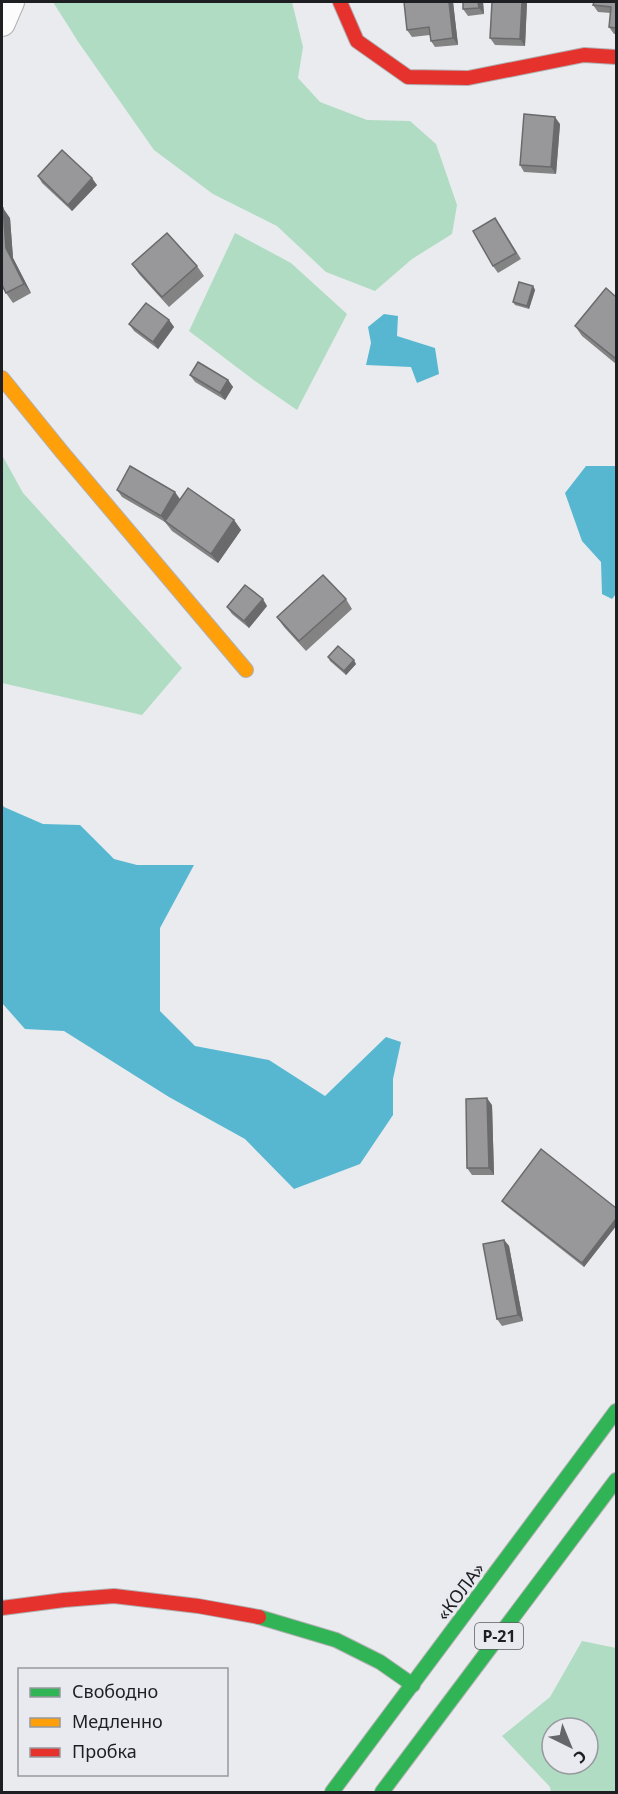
<svg xmlns="http://www.w3.org/2000/svg" width="618" height="1794" font-family="'Noto Sans',sans-serif">
<style>
.green{fill:#afdcc2;fill-rule:evenodd}
.water{fill:#57b7d1}
.lines{fill:none;stroke-linecap:round;stroke-linejoin:round}
.street-casing{stroke:#b0b0b3;stroke-width:28}
.fast-casing{stroke:#b0b0b3;stroke-width:16}
.slow-casing{stroke:#b0b0b3;stroke-width:16}
.jam-casing{stroke:#b0b0b3;stroke-width:16}
.street{stroke:#fcfcfc;stroke-width:26}
.fast{stroke:#30b455;stroke-width:14}
.slow{stroke:#ff9f0a;stroke-width:14}
.jam{stroke:#e5322d;stroke-width:14}
.wall{fill:#838384}
.shaded-wall{fill:#6a6a6c}
.building{fill:#98989a;stroke:#6a6a6c;stroke-width:1.5}
.labels{text-anchor:middle;dominant-baseline:central;stroke-width:6;stroke-linejoin:round;paint-order:stroke}
.shield{fill:#e8eaf0;stroke:#5b5c60;stroke-width:1.5}
.shield-label{font-size:16px;font-weight:bold;fill:#1e1f22}
.street-label{font-size:18px;fill:#1e1f22;stroke:#e8eaf0}
</style>
<rect width="100%" height="100%" fill="#eaebee"/>
<!-- green -->
<g class="green">
<path d="M53,2H292L303,47L298,78L320,102L367,120L410,121L436,144L457,205L452,234L412,259L375,291L326,272L277,226L213,194L154,150L79,43Z"/>
<path d="M235,233L291,263L347,314L297,410L255,381L189,331Z"/>
<path d="M2,455L23,493L182,668L142,715L2,683Z"/>
<path d="M582,1641L616,1648V1792H551L550,1787L502,1736L550,1697ZM552,1728H588V1764H552Z"/>
</g>
<!-- water -->
<g class="water">
<path d="M384,314L398,316L397,336L435,348L439,374L417,383L411,367L366,365L371,343L368,327Z"/>
<path d="M586,466H616V594L612,599L602,594L601,562L582,541L565,493Z"/>
<path d="M2,804L4,807L43,824L80,825L114,859L137,865H194L160,928V1011L195,1046L269,1060L325,1096L386,1037L401,1042L393,1079V1115L360,1164L294,1189L245,1139L169,1097L64,1031L25,1029L2,1003Z"/>
</g>
<g class="lines">
<!-- street casing -->
<g class="street-casing">
<path id="street" d="M2,23L11,2"/>
</g>
<!-- fast casing -->
<g class="fast-casing">
<g id="fast">
<path d="M259,1617L336,1640L380,1662L413,1685"/>
<path d="M332,1792L616,1411"/>
<path d="M382,1792L616,1480"/>
</g>
</g>
<!-- slow casing -->
<g class="slow-casing">
<path id="slow" d="M2,378L62,452L246,670"/>
</g>
<!-- jam casing -->
<g class="jam-casing">
<g id="jam">
<path d="M340,2L357,41L408,77L468,78L584,55L616,57"/>
<path d="M2,1608L64,1600L114,1596L198,1606L259,1617"/>
</g>
</g>
<!-- street -->
<use href="#street" class="street"/>
<!-- fast -->
<use href="#fast" class="fast"/>
<!-- slow -->
<use href="#slow" class="slow"/>
<!-- jam -->
<use href="#jam" class="jam"/>
</g>
<!-- wall -->
<g class="wall">
<path d="M404,2H453L458,45L435,47L431,41L430,35L412,37L407,30Z"/>
<path d="M483,2L484,14L468,16L463,9Z"/>
<path d="M527,2L525,46L495,45L490,38Z"/>
<path d="M616,2V34H614L609,27L611,13L598,12L593,5Z"/>
<path d="M560,124L556,174L524,172L520,165Z"/>
<path d="M38,176L97,185L72,211L42,183Z"/>
<path d="M10,218L13,258L31,293L13,303L6,293Z"/>
<path d="M500,225L521,259L498,273L493,266Z"/>
<path d="M132,264L197,266L204,276L169,307L139,274Z"/>
<path d="M533,286L535,290L529,309L515,305L513,302Z"/>
<path d="M616,297V364L582,336L575,326Z"/>
<path d="M169,320L174,327L158,349L134,331L129,324Z"/>
<path d="M190,375L228,380L233,387L225,400L195,382Z"/>
<path d="M117,490L180,499L175,507L234,520L241,530L218,563L172,531L165,522L122,497Z"/>
<path d="M346,599L352,609L306,651L284,627L277,617Z"/>
<path d="M267,606L249,628L232,614L227,607Z"/>
<path d="M328,657L356,664L346,675L330,661Z"/>
<path d="M492,1105L494,1175H472L467,1168Z"/>
<path d="M502,1201L616,1208V1226L584,1267L504,1204Z"/>
<path d="M504,1240L509,1246L523,1321L502,1326L497,1319Z"/>
</g>
<!-- shaded-wall -->
<g class="shaded-wall">
<path d="M449,2H453L458,45L453,38Z"/>
<path d="M478,2H483L484,14L479,8Z"/>
<path d="M522,2H527L525,46L520,39Z"/>
<path d="M555,117L560,124L556,174L551,167Z"/>
<path d="M92,178L97,185L72,211L68,205Z"/>
<path d="M3,208L10,218L13,258L31,293L24,284L6,248Z"/>
<path d="M533,286L535,290L529,309L527,306Z"/>
<path d="M169,320L174,327L158,349L153,342Z"/>
<path d="M228,380L233,387L225,400L220,393Z"/>
<path d="M175,492L180,499L166,522L161,516Z"/>
<path d="M234,520L241,530L218,563L211,554Z"/>
<path d="M263,599L267,606L249,628L244,621Z"/>
<path d="M354,660L356,664L346,675L344,671Z"/>
<path d="M487,1098L492,1105L494,1175L489,1168Z"/>
<path d="M616,1219V1226L584,1267L582,1263Z"/>
<path d="M504,1240L509,1246L523,1321L518,1315Z"/>
</g>
<!-- building -->
<g class="building">
<path d="M404,2H449L453,38L431,41L429,27L407,30Z"/>
<path d="M463,2H478L479,8L463,9Z"/>
<path d="M492,2H522L520,39L490,38Z"/>
<path d="M594,2H616V28L609,27L611,7L593,5Z"/>
<path d="M524,114L555,117L551,167L520,165Z"/>
<path d="M62,150L92,178L68,205L38,176Z"/>
<path d="M2,208H3L6,248L24,284L6,293L2,285Z"/>
<path d="M495,218L516,253L493,266L473,231Z"/>
<path d="M167,233L197,266L162,297L132,264Z"/>
<path d="M519,282L533,286L527,306L513,302Z"/>
<path d="M606,288L616,297V356L615,358L575,326Z"/>
<path d="M146,303L169,320L153,342L129,324Z"/>
<path d="M198,362L228,380L220,393L190,375Z"/>
<path d="M130,466L175,492L161,516L117,490Z"/>
<path d="M188,488L234,520L211,554L165,521Z"/>
<path d="M323,575L346,599L299,641L277,617Z"/>
<path d="M245,585L263,599L244,621L227,607Z"/>
<path d="M338,646L354,660L344,671L328,657Z"/>
<path d="M487,1098L489,1168H467L466,1099Z"/>
<path d="M541,1149L616,1208V1219L582,1263L502,1201Z"/>
<path d="M504,1240L518,1315L497,1319L483,1244Z"/>
</g>
<g class="labels">
<!-- shield labels -->
<rect class="shield" x="475" y="1623" width="48" height="26" rx="4.5"/>
<g class="shield-label">
<text x="499" y="1636">Р-21</text>
</g>
<!-- street labels -->
<g class="street-label">
<text transform="translate(460 1591) rotate(-53)">«КОЛА»</text>
</g>
</g>
<!-- border -->
<rect width="618" height="1794" fill="none" stroke="#1e1f22" stroke-width="6"/>
<!-- legend -->
<rect x="18" y="1668" width="210" height="108" fill="#e8eaf0" stroke="#97999e" stroke-width="1.5"/>
<rect x="30" y="1688" width="30" height="9" fill="#30b455" stroke="#97999e" stroke-width="1.5"/>
<text x="72" y="1698" font-size="18" fill="#1e1f22">Свободно</text>
<rect x="30" y="1718" width="30" height="9" fill="#ff9f0a" stroke="#97999e" stroke-width="1.5"/>
<text x="72" y="1728" font-size="18" fill="#1e1f22">Медленно</text>
<rect x="30" y="1748" width="30" height="9" fill="#e5322d" stroke="#97999e" stroke-width="1.5"/>
<text x="72" y="1758" font-size="18" fill="#1e1f22">Пробка</text>
<!-- north arrow -->
<g transform="translate(570 1746) rotate(137)"><circle r="28" fill="#e8eaf0" stroke="#97999e" stroke-width="1.5"/>
<path d="M0-4.5L10 22L0 15L-10 22Z" fill="#656669"/>
<text y="-9" font-size="16" font-weight="bold" text-anchor="middle" fill="#1e1f22">С</text>
</g>
</svg>
